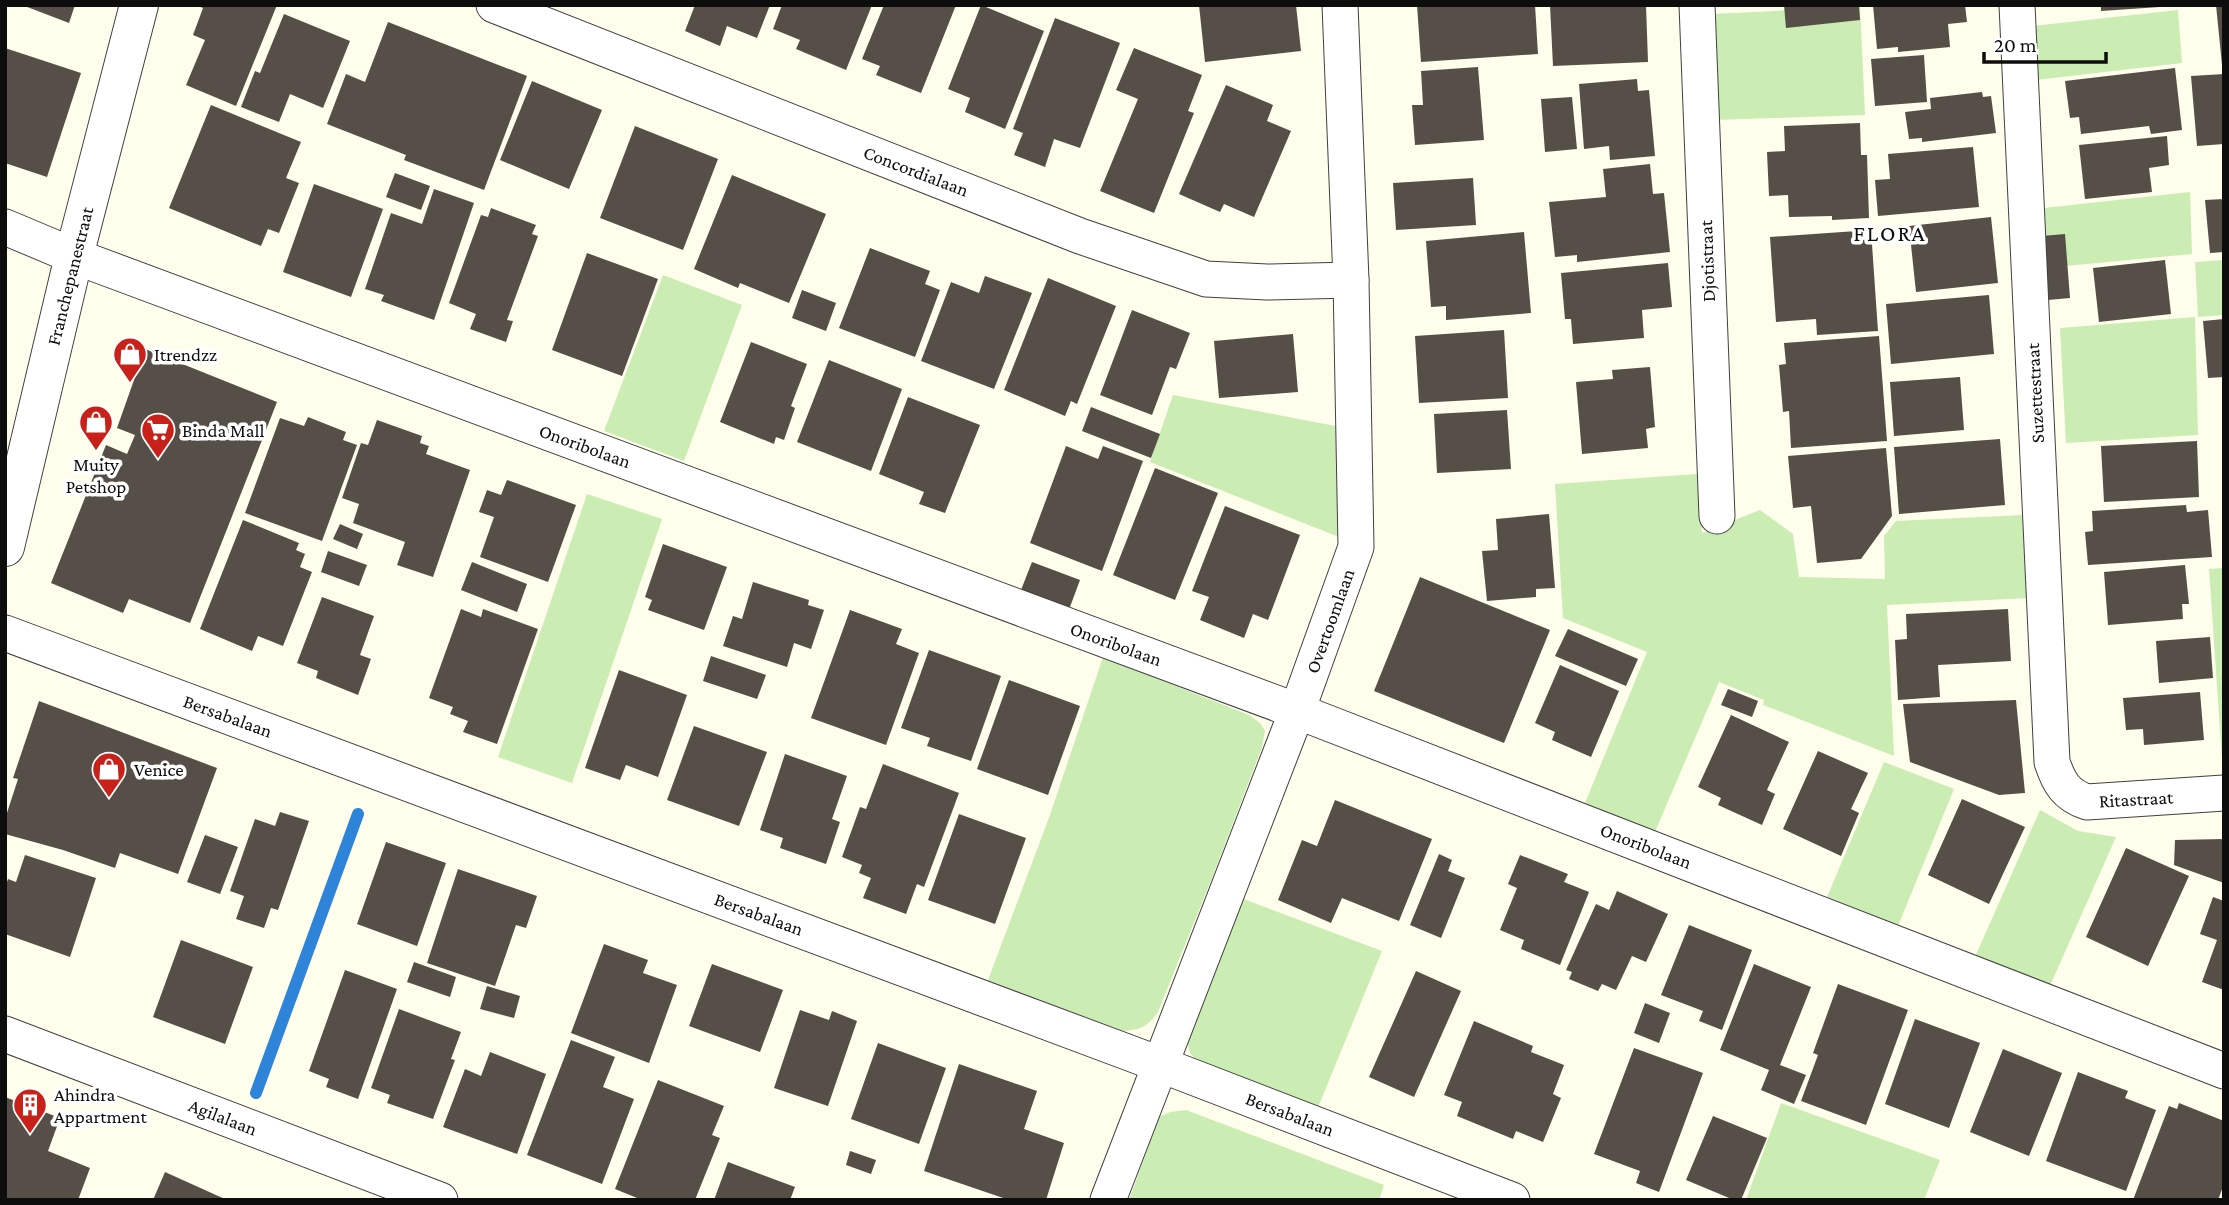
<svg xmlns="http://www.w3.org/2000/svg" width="2229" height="1205" font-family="'Crimson Pro',serif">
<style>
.green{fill:#cbedb3}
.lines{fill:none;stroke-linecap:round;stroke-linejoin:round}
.stream{stroke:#2e84d8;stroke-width:12}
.building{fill:#564f48}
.minor-casing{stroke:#404040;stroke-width:37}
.tertiary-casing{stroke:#404040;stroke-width:40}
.minor{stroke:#fff;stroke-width:35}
.tertiary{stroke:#fff;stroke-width:38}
.labels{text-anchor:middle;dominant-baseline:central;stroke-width:7;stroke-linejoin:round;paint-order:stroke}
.street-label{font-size:19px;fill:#0d0d0d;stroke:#fff}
.poi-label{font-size:19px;fill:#0d0d0d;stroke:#fff;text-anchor:start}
.quarter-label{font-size:23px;letter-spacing:2px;fill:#0d0d0d;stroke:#fff}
</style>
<rect width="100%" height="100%" fill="#fffdec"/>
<!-- green -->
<g class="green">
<path d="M1860,7L1865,115L1715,120L1711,14Z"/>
<path d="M2178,10L2182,63L2036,80L2033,26Z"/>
<path d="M2190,192L2192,254L2045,268L2044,208Z"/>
<path d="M2224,260V315L2198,317L2195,262Z"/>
<path d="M663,275L742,305L684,461L604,431Z"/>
<path d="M2195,317L2198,435L2066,443L2060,328Z"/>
<path d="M1173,395L1341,427L1344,539L1150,462Z"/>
<path d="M1697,474L1702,533L1760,510L1793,534L1799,577L1885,579L1884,536L1896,521L2023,515L2028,598L1887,605L1894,756L1763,705L1764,700L1719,682L1655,832L1585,803L1647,652L1563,618L1555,484Z"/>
<path d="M587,494L662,519L572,783L498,757Z"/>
<path d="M2224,568V774H2223L2209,569Z"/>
<path d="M1103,657L1249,715L1260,723L1265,731L1262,747L1212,878L1158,1012C1148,1026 1141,1030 1123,1031L988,980L1050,815Z"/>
<path d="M1884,762L1954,789L1898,926L1827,897Z"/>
<path d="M2040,810L2078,831L2116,837L2049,988L1975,957Z"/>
<path d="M1241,898L1382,951L1317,1110L1197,1061L1190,1053L1187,1041Z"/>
<path d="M1781,1103L1940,1160L1924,1200H1746Z"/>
<path d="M1186,1110L1384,1185L1379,1200H1129L1159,1117L1170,1112Z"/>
</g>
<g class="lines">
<!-- stream -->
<path class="stream" d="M256,1093L358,814"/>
</g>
<!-- building -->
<g class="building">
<path d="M22,5H75L69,23Z"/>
<path d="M196,5H277L236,106L186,85L205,40L193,35L203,8Z"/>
<path d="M695,5H770L757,38L727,26L720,46L685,31Z"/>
<path d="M782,5H872L846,70L796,49L800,40L773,29Z"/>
<path d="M884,5H956L921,93L876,75L880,66L862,59Z"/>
<path d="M981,5L1044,31L1005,129L965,112L970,98L948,89Z"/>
<path d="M1199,5H1296L1301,51L1205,62Z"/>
<path d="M1417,5H1535L1538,54L1421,62Z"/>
<path d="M1550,5H1646L1648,62L1553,66Z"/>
<path d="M1784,5H1859L1860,20L1786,28Z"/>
<path d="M1873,5H1965L1967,22L1948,24L1950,47L1898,52V47L1877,49Z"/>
<path d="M2101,5H2160V7L2101,11Z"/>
<path d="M2216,5H2224V65H2222Z"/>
<path d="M284,14L350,41L323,108L290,94L279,122L241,107L255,71L260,73Z"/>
<path d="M1055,18L1120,43L1080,148L1054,139L1045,167L1014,155L1023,133L1013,129Z"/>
<path d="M388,22L527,76L484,190L404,160L406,155L327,124L346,74L365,82Z"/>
<path d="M5,48L81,73L47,177L5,163Z"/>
<path d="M1134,48L1202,75L1188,111L1194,113L1154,213L1100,191L1138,99L1116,90Z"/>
<path d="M1924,55L1927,102L1875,106L1871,59Z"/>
<path d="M1478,67L1484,140L1415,145L1412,105H1423L1421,71Z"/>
<path d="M2175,68L2182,130L2151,134L2149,126L2081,134L2079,117L2070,118L2065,81Z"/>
<path d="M2224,74V144L2197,146L2191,76Z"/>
<path d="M1637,79L1638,91L1649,90L1655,156L1610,160L1609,146L1584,149L1579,84Z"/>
<path d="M532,81L602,110L569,189L500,160Z"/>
<path d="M1226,85L1273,105L1267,121L1291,131L1254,217L1224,204L1220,212L1179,194Z"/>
<path d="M1982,92L1983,97L1991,96L1996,133L1922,142V138L1909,139L1905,112L1931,109L1930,98Z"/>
<path d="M1572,97L1577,149L1545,152L1541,99Z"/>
<path d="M211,105L301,142L286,178L299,183L279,233L268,229L261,246L169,208Z"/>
<path d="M1860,123L1861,155H1867L1869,218L1832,220V216L1789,217L1788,195L1769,196L1767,152L1785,151L1784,126Z"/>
<path d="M635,126L718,159L683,250L600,218Z"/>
<path d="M2167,136L2169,165L2149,168L2152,192L2085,199L2079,145Z"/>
<path d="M1973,147L1979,207L1878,216L1875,180L1890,179L1888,154Z"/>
<path d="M1650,164L1653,194L1664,193L1670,252L1577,262V255L1555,257L1549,202L1606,197L1603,169Z"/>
<path d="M395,173L430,186L421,210L386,197Z"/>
<path d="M732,175L826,214L789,303L740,283L738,288L694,269Z"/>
<path d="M1473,178L1476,225L1396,230L1393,183Z"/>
<path d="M314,184L383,209L351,297L283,272Z"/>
<path d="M434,189L474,203L434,320L381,301L384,295L365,289L391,213L422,224Z"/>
<path d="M2224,199V252L2210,253L2205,200Z"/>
<path d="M491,208L536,225L532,234L538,236L507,320L513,321L506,342L470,329L476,314L449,303L481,215L488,217Z"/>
<path d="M1991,217L1998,283L1916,292L1909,226Z"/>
<path d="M1871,230L1878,331L1817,335L1816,319L1776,322L1770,237Z"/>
<path d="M1524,232L1531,313L1446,320V306L1431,307L1426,241Z"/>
<path d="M2065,234L2070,298L2048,300L2042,236Z"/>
<path d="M870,248L930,271L925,284L940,290L915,357L839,328Z"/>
<path d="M587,253L658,279L622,376L552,350Z"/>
<path d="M2165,260L2171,314L2099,322L2093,268Z"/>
<path d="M1668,263L1672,307L1642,310L1644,338L1573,344L1571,319H1565L1561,273Z"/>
<path d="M985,276L1032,293L994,389L921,361L951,282L979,293Z"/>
<path d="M1048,278L1116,306L1077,404L1071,401L1065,416L1004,390Z"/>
<path d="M802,290L836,303L826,331L792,318Z"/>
<path d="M1989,295L1994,354L1891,364L1886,304Z"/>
<path d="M1132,310L1190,333L1176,369L1170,367L1152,415L1100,395Z"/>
<path d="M2224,319V377L2208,378L2203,321Z"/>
<path d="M1504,330L1508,398L1419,403L1415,336Z"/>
<path d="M1293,334L1298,392L1219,398L1214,341Z"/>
<path d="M1879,336L1887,441L1791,448L1789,411L1783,412L1779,365L1786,364L1784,343Z"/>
<path d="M751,342L807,364L791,406L795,408L784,440L776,437L774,444L720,422Z"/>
<path d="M145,349L277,402L190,623L129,599L123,613L51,583L106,445L127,454L135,435L117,428Z"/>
<path d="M829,360L902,389L871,471L797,442Z"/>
<path d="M1650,367L1655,427L1646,429L1648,448L1582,454L1576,382L1613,379L1612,370Z"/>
<path d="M1960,377L1964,430L1894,436L1890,382Z"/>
<path d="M908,397L980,425L945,513L919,504L924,492L879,474Z"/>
<path d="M1091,407L1160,434L1151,458L1082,431Z"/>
<path d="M1507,410L1511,469L1437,473L1434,414Z"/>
<path d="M308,417L346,432L343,440L357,445L322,541L245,513L280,418L304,426Z"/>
<path d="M377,420L422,436L420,443L429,446L426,454L470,470L433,577L397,565L405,542L353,523L359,504L342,498L361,443L368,445Z"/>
<path d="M2000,439L2005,505L1899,514L1894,447Z"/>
<path d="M2197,441L2199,497L2104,502L2101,446Z"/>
<path d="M1066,446L1098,459L1103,446L1143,461L1102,571L1030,543Z"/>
<path d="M1886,448L1892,516L1861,559L1817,563L1811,506L1793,508L1788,456Z"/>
<path d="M1155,468L1218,493L1175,600L1113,575Z"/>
<path d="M507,480L576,505L548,582L480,557L494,517L479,512L487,490L501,495Z"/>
<path d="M2186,505L2187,512L2208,510L2212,557L2088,565L2085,532L2093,531L2092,511Z"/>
<path d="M1225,506L1300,535L1268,620L1253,614L1244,638L1200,620L1209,597L1192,591Z"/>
<path d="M1549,514L1555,588L1536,589V597L1487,601L1482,551L1498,550L1496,519Z"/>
<path d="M243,520L299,543L296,550L305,554L300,567L312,572L283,646L258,636L252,651L200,629Z"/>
<path d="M340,524L363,534L357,549L333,539Z"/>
<path d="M663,544L727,567L704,630L648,610L652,600L645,597Z"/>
<path d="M328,551L367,565L359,586L321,572Z"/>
<path d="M472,562L527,584L517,612L461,590Z"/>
<path d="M1032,562L1080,580L1067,615L1019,595Z"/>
<path d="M2185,565L2189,604H2182L2183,619L2108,625L2104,572Z"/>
<path d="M1420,577L1550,630L1504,743L1374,691Z"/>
<path d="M753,582L809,600L808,605L824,610L811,649L794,643L787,667L723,646L733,616L742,619Z"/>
<path d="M322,597L374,616L360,655L371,659L358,695L316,678L318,671L297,663Z"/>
<path d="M461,609L481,617L483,609L538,629L497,744L463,732L468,721L450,714L453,707L429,698Z"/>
<path d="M2008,609L2011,661L1938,665L1940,697L1898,700L1895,640L1907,639L1906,614Z"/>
<path d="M850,610L902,629L896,644L919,653L886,745L811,718Z"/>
<path d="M1568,629L1638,659L1626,686L1555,656Z"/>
<path d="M2210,637L2213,678L2159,683L2156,641Z"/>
<path d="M929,650L1001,676L971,761L927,746L930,738L901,728Z"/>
<path d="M711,656L766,675L757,699L703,681Z"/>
<path d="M1560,665L1619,691L1591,757L1552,740L1555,732L1535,723Z"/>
<path d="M619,670L687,695L658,777L626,765L620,780L585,768Z"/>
<path d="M1009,680L1080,706L1048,795L977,769Z"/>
<path d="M1728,689L1758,701L1752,717L1721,705Z"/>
<path d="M2200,692L2204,740L2144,745L2143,729L2126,730L2123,698Z"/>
<path d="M2016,700L2025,793L1999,795L1910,762L1903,704Z"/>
<path d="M39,701L217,768L178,874L120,853L115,868L63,850L5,834V819L18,779L13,778Z"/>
<path d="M1731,715L1789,742L1767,790L1775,794L1762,825L1718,805L1721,798L1698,787Z"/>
<path d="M694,726L767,752L739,826L667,800Z"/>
<path d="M1818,751L1868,773L1851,809L1859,813L1841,856L1783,829Z"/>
<path d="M785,754L847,776L832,819L840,822L826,864L780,848L783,838L760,830Z"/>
<path d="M883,764L959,793L924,887L917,884L906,914L863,898L871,878L859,873L862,865L842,857L860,807L866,809Z"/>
<path d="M1962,799L2025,827L1989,904L1928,875Z"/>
<path d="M1335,800L1432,839L1399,921L1342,898L1331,923L1278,900L1302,840L1317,846Z"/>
<path d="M280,812L309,821L278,910L271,908L264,928L236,919L244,896L230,891L255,819L275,826Z"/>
<path d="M959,814L1026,838L995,924L928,900Z"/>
<path d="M205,835L238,847L220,894L187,882Z"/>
<path d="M2224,839V883L2174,865L2175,840Z"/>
<path d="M386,842L446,863L417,946L357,924Z"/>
<path d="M2126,848L2189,876L2148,966L2086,937Z"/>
<path d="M1439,854L1452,860L1448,871L1465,878L1441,938L1410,925Z"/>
<path d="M25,855L96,878L70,957L5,934V888L8,879L16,882Z"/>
<path d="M1520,855L1568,874L1564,882L1589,892L1560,965L1521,949L1524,940L1500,930L1517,888L1508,884Z"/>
<path d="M458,869L537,896L526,928L516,925L495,986L427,963Z"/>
<path d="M1617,891L1668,914L1646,962L1632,956L1616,990L1602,984L1598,991L1569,979L1572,972L1566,970L1596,904L1609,910Z"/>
<path d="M2213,897L2224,901V990L2202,982L2217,940L2200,934Z"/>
<path d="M1689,925L1752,950L1722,1030L1699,1021L1703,1011L1661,995Z"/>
<path d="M181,940L253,967L225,1044L153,1017Z"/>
<path d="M604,944L648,960L643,973L677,985L649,1063L571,1033Z"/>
<path d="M414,962L456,977L450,997L407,982Z"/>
<path d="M712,964L783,990L760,1052L689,1026Z"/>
<path d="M1754,964L1811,987L1780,1065L1806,1075L1794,1104L1761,1090L1769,1070L1720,1050Z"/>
<path d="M345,970L397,989L358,1099L326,1087L329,1079L309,1071Z"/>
<path d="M1416,971L1461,991L1414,1097L1369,1077Z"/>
<path d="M1838,984L1908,1010L1866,1125L1801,1101L1818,1055L1813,1053Z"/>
<path d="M487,986L520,996L514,1018L480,1009Z"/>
<path d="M1645,1003L1670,1013L1659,1043L1634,1033Z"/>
<path d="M399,1009L461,1032L451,1059L455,1060L433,1119L387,1103L390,1095L371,1088Z"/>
<path d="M800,1010L829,1020L832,1011L857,1021L828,1106L774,1088Z"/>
<path d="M1915,1019L1980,1043L1949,1128L1885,1104Z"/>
<path d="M1474,1021L1533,1046L1531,1052L1564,1065L1553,1094L1561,1098L1543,1142L1516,1131L1513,1139L1457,1116L1462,1102L1444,1095Z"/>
<path d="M571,1040L615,1057L603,1087L634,1099L602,1184L527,1155Z"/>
<path d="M878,1043L946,1068L919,1144L851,1119Z"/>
<path d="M1634,1048L1703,1073L1659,1192L1636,1183L1640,1171L1594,1154Z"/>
<path d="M2003,1049L2062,1073L2029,1156L1970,1132Z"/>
<path d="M490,1052L546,1074L517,1154L443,1127L465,1069L481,1076Z"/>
<path d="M959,1064L1037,1091L1024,1129L1064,1143L1046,1200H1009L924,1171Z"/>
<path d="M2078,1072L2128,1091L2125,1098L2156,1110L2126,1191L2046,1161Z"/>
<path d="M658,1080L724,1106L712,1135L720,1138L695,1200H642L615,1189Z"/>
<path d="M5,1097L60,1118L48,1151L90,1168L78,1200H5Z"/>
<path d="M2179,1103L2224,1121V1184L2218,1200H2133L2169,1106L2177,1109Z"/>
<path d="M1713,1116L1767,1138L1741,1200H1734L1686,1180Z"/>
<path d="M850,1151L876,1160L871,1174L846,1165Z"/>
<path d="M728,1162L795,1187L790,1200H714Z"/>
<path d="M165,1172L227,1200H153Z"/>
</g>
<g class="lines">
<!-- minor casing -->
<g class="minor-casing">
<g id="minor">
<path d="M494,5L1080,236L1206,279L1267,282L1351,280"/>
<path d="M1697,5L1717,516"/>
<path d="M2017,5L2052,762C2059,783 2066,795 2087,802L2224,793"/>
<path d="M5,227L74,256L1297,711L2224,1071"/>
<path d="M5,633L1159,1064L1512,1200"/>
<path d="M5,1034L440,1200"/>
<path d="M1108,1200L1297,711L1356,547L1351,280L1340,5"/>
</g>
</g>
<!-- tertiary casing -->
<g class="tertiary-casing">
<path id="tertiary" d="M5,547L74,256L139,5"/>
</g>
<!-- minor -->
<use href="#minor" class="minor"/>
<!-- tertiary -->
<use href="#tertiary" class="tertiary"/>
</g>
<!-- icons -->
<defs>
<g id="shop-pin" transform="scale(1.75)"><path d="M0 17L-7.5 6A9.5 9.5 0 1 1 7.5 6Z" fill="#c7211a" stroke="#fff"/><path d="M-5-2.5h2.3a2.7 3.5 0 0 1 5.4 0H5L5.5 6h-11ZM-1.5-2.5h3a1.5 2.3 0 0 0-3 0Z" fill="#fff"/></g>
<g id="supermarket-pin" transform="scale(1.75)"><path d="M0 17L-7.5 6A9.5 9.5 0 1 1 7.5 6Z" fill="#c7211a" stroke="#fff"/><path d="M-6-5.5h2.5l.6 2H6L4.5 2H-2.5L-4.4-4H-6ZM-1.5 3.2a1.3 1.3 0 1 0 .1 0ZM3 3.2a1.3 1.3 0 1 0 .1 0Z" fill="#fff"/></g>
<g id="building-pin" transform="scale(1.75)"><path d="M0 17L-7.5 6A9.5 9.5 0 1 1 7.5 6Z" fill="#c7211a" stroke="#fff"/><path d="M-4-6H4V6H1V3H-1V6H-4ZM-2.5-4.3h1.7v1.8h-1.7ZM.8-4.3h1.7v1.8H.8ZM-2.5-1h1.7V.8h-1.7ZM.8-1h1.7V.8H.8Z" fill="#fff"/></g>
</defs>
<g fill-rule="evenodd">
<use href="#shop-pin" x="130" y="354"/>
<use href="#shop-pin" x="96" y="422"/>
<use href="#supermarket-pin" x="158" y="430"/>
<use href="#shop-pin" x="109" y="769"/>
<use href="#building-pin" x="30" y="1105"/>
</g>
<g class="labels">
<!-- street labels -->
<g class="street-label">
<text transform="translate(916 171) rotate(21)">Concordialaan</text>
<text transform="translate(1707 261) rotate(-92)">Djotistraat</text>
<text transform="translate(70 276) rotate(-76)">Franchepanestraat</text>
<text transform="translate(2035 393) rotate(-93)">Suzettestraat</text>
<text transform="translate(585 446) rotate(20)">Onoribolaan</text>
<text transform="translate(1330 621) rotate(-70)">Overtoomlaan</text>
<text transform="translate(1116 644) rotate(20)">Onoribolaan</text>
<text transform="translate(228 716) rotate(20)">Bersabalaan</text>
<text transform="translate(2136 799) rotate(-3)">Ritastraat</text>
<text transform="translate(1646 846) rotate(21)">Onoribolaan</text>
<text transform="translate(759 914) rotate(20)">Bersabalaan</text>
<text transform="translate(1290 1114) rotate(21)">Bersabalaan</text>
<text transform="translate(223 1117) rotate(21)">Agilalaan</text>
</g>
<!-- poi labels -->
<g class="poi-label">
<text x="154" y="354">Itrendzz</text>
<text x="182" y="430">Binda Mall</text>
<text x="96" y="464" text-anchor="middle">Muity<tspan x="96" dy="22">Petshop</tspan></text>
<text x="134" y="769">Venice</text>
<text x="54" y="1094">Ahindra<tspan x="54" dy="22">Appartment</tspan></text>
</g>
<!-- quarter labels -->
<g class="quarter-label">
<text x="1890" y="233">FLORA</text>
</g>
</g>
<!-- border -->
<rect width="2229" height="1205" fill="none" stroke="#0d0d0d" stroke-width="14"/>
<!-- scale -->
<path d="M1984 52v10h122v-10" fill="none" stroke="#0d0d0d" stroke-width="3.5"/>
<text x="1994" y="52" font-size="21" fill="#0d0d0d" stroke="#ffffff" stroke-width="5" paint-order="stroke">20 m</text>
</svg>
